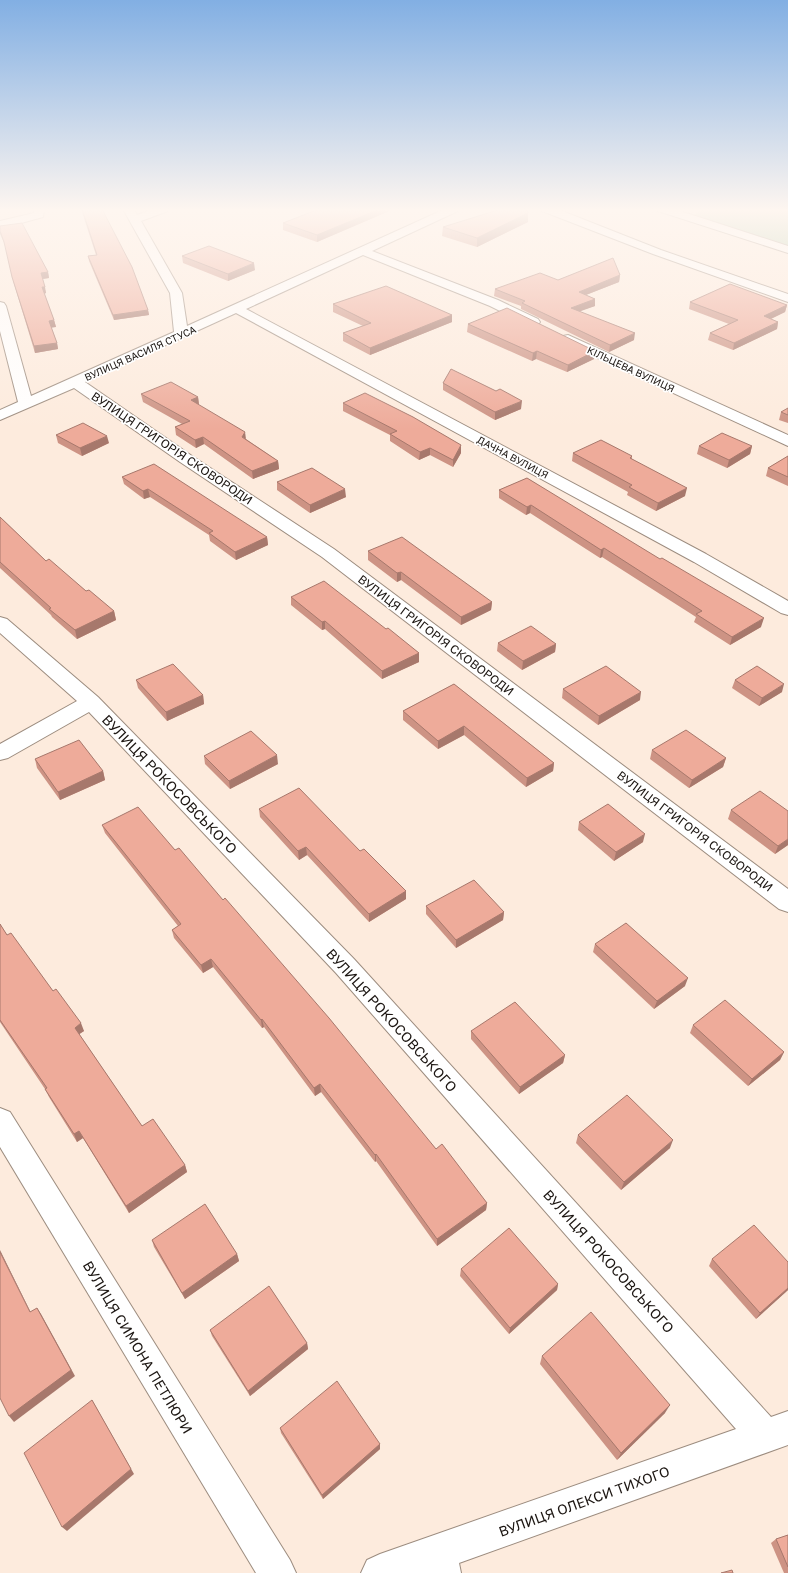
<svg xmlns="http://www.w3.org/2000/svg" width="788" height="1573" font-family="'Golos Text',sans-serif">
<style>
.green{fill:#acceac}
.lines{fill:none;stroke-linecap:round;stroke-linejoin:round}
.minor-casing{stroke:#9c8c7f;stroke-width:2}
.minor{fill:#fff;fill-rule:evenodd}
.wall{fill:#cd9384}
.shaded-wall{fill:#a7786c}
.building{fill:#eeab9a;stroke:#a7786c}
.labels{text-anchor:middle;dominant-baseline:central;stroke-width:3.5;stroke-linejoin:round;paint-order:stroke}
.far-street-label{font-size:10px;fill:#1c1612;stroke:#fff}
.street-label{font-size:12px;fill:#1c1612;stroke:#fff}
.near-street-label{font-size:14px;fill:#1c1612;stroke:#fff}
</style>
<rect width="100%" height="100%" fill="#fdebdd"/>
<!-- green -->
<path class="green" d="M702,209H788V249L693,216Z"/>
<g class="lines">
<!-- minor casing -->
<g class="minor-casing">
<g id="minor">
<path d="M34,209H44L43,217L14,225L0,227V221L34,213Z"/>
<path d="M123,209H134L137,215L153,209H169L168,211L141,221L182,293L187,326L445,209H459L458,211L372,251L498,300L538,319L540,322L538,325H528L490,306L363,255L246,309L706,554L788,601V615L781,613L694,562L236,313L85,382L192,456L334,549L788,889V912L779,909L322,557L180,462L74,388L0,420V410L18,402L0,331V302L4,303L6,306L31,396L174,332L170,293Z"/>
<path d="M541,209H557L661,250L788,294V302L653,254L542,211Z"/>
<path d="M657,209H674L788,246V253L658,211Z"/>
<path d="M568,335L788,435V446L563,342L561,339L563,336Z"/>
<path d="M0,617L7,619L98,697L354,959L771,1417L788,1411V1445L459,1563L461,1573H361L367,1560L380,1554L736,1429L336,973L89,712L8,758L0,760V744L77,701L0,633Z"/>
<path d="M0,1108L10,1112L290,1560L296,1573H256L0,1147Z"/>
</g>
</g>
<!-- minor -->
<use href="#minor" class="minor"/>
</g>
<!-- wall -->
<g class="wall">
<path d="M81,209H102L148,310L149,315L114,320L89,261L88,256L96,255Z"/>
<path d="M319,209H394L317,242L283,230V223Z"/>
<path d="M528,222L477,247L442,236L443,227Z"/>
<path d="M0,226L48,272L49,278L42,279L46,293L44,294L54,320L56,327H51L57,343L58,349L35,353L14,284L6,247L0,234Z"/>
<path d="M182,256L255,270L228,281L183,263Z"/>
<path d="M620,275L619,282L586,295L595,299V306L579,311L634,340L609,352L521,309V306L494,296L495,289L558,280Z"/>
<path d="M690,302L787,305L785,312L771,319L778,322L777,329L733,350L708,340L710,333L729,324L689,309Z"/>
<path d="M333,304L452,315V322L370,355L343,341V333L363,326L333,312Z"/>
<path d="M468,324L595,351L594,359L567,372L536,359L532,361L467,332Z"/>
<path d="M443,383L521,409L495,420L443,390Z"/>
<path d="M141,394L198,397L199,405L246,439L278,461L279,469L253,479L204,444L196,448L176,435L175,427L182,424L143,402Z"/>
<path d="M343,403L461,453L453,467L430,455L419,460L390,441V435L343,411Z"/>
<path d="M788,408V423L779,420L781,412Z"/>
<path d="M56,435L109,443L82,456L58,443Z"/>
<path d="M699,446H752L750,454L727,468L697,454Z"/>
<path d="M573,453L632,456V459L685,496L656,511L627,495L628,492L572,461Z"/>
<path d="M788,456V486L766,476L768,468Z"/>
<path d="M122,477L267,537L268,545L236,560L210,541L209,535L150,497L144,499L124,484Z"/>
<path d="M527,478L761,627L730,645L694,622L696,617L602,557L600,558L530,513L526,515L499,498V490Z"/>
<path d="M277,482L346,497L310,513L277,490Z"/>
<path d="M0,517L46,561L86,591L114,611L116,620L77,639L52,617L51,615L0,568Z"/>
<path d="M368,551L492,602L491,610L461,625L401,580L397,582L368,560Z"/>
<path d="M291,597L386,629L419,653V662L382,679L325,629L322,630L291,605Z"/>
<path d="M498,643L556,644L555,652L522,670L497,651Z"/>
<path d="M136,680L203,695L204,704L167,721L138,688Z"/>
<path d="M735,680L782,692L759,706L732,688Z"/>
<path d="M454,684L554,763L553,771L526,787L464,735L438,749L403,720V711Z"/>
<path d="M563,689L640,700L598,725L562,698Z"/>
<path d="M652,750L726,758L723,767L689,788L650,759Z"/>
<path d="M204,756L278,764L230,789L205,764Z"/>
<path d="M35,759L103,771L105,780L60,800L37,768Z"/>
<path d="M259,809L360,851L406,891V899L369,922L307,855L299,860L260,817Z"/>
<path d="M731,810L788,845L775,854L728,819Z"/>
<path d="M579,822L643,842L614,861L578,830Z"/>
<path d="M102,825L436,1149L487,1203L486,1210L437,1246L376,1161L375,1162L321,1092L315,1096L264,1027L262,1028L213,967L203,973L174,938L172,930L178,926L105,833Z"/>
<path d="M426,906L504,912L503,920L456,948L426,914Z"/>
<path d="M0,924L7,935L53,991L84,1031L79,1034L142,1126L185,1165L187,1172L129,1213L83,1138L77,1142L49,1097L45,1089L0,1022Z"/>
<path d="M595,944L685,986L654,1009L593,952Z"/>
<path d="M693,1025L784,1052L780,1060L748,1086L690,1033Z"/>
<path d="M471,1031L565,1055L563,1063L519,1094L471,1039Z"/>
<path d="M578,1135L670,1148L621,1190L576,1143Z"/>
<path d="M152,1240L237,1254L239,1261L185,1299L154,1247Z"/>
<path d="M712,1259L788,1290L756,1319L709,1266Z"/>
<path d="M461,1269L558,1284L557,1290L509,1334L460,1276Z"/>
<path d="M210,1330L307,1343L308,1349L250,1396L212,1336Z"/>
<path d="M542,1356L665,1413L617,1460L540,1364Z"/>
<path d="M280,1428L380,1444V1449L323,1499L281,1433Z"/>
<path d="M788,1535V1573H784L771,1543L776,1539Z"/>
</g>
<!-- shaded-wall -->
<g class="shaded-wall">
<path d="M380,209H394L317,242V235Z"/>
<path d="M528,213V222L477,247V238Z"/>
<path d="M254,263L255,270L228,281V274Z"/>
<path d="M48,272L49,278L42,279L41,273Z"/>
<path d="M620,275L619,282L578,298L579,292Z"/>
<path d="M42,287H45L46,293L43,294Z"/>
<path d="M595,299V306L570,315L571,308Z"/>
<path d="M787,305L785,312L762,323L764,316Z"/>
<path d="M148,310L149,315L114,320L113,315Z"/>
<path d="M452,315V322L370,355V348Z"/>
<path d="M54,320L56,327L50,328L49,321Z"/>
<path d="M778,322L777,329L733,350L734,343Z"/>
<path d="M635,333L634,340L609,352L610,345Z"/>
<path d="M57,343L58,349L35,353L34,346Z"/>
<path d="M537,351L536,359L532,361L533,353Z"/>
<path d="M595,351L594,359L567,372L568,365Z"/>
<path d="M198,397L199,405L191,400Z"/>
<path d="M522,401L521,409L495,420V412Z"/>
<path d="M245,432L246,439L242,437Z"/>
<path d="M107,436L109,443L82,456L80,448Z"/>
<path d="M203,437L204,444L196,448L195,440Z"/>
<path d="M461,445V453L453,467V460Z"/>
<path d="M752,446L750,454L727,468L729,460Z"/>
<path d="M430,448V455L419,460L420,452Z"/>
<path d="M278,461L279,469L253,479L252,471Z"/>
<path d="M687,488L685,496L656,511L658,503Z"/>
<path d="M148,489L150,497L144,499L143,491Z"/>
<path d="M345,489L346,497L310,513V505Z"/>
<path d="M531,505L530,513L526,515L527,507Z"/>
<path d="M267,537L268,545L236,560L235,552Z"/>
<path d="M604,548L602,557L600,558L601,550Z"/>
<path d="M401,572V580L397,582V573Z"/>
<path d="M492,602L491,610L461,625V617Z"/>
<path d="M114,611L116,620L77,639L75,630Z"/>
<path d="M764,618L761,627L730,645L732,637Z"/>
<path d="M325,621V629L322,630V622Z"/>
<path d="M556,644L555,652L522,670L523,661Z"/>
<path d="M419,653V662L382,679V671Z"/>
<path d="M784,684L782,692L759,706L762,698Z"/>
<path d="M641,692L640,700L598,725L599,716Z"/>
<path d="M203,695L204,704L167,721L166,712Z"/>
<path d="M464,726V735L438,749V741Z"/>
<path d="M277,755L278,764L230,789L229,781Z"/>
<path d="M726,758L723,767L689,788L692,780Z"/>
<path d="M554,763L553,771L526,787L527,778Z"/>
<path d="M103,771L105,780L60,800L58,792Z"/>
<path d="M645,834L643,842L614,861L616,852Z"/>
<path d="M788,839V845L775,854L778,846Z"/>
<path d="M306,847L307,855L299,860L298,851Z"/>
<path d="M406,891V899L369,922V914Z"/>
<path d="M504,912L503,920L456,948V940Z"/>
<path d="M211,959L213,967L203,973L201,965Z"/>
<path d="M688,978L685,986L654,1009L657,1001Z"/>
<path d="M262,1019L264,1027L262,1028L261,1020Z"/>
<path d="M81,1023L84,1031L78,1035L75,1028Z"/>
<path d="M784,1052L780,1060L748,1086L752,1079Z"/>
<path d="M565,1055L563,1063L519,1094L520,1087Z"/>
<path d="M320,1084L321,1092L315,1096L314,1088Z"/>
<path d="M79,1131L83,1138L77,1142L74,1134Z"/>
<path d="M673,1140L670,1148L621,1190L624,1182Z"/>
<path d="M376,1154V1161L375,1162V1155Z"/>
<path d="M185,1165L187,1172L129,1213L126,1206Z"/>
<path d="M487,1203L486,1210L437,1246V1239Z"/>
<path d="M0,1250L34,1319L30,1312L0,1252Z"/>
<path d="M237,1254L239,1261L185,1299L182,1293Z"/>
<path d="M558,1284L557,1290L509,1334L510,1328Z"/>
<path d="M788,1288V1290L756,1319L760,1313Z"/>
<path d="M37,1308L41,1314L75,1376L14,1422L9,1416Z"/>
<path d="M307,1343L308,1349L250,1396L248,1391Z"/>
<path d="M92,1400L134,1474L67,1531L62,1527Z"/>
<path d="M670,1405L665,1413L617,1460L621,1453Z"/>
<path d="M380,1444V1449L323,1499L322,1495Z"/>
</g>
<!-- building -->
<g class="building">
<path d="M82,209H102L132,267L148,310L113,315L88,256L97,255Z"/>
<path d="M319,209H380L317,235L283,223Z"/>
<path d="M501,209H527L528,213L477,238L443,227Z"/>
<path d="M22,223L48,272L41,273L45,287H42L54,320L49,321L57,343L34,346L12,277L4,242L0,231V226Z"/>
<path d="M209,246L254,263L228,274L182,256Z"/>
<path d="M613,258L620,275L579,292L595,299L571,308L635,333L610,345L522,303L525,301L495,289L540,273L558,280Z"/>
<path d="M730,284L787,305L764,316L778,322L734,343L710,333L738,320L690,302Z"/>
<path d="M386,286L452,315L370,348L343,333L371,323L333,304Z"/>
<path d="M507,308L595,351L568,365L537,351L533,353L468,324Z"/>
<path d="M451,369L496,391L500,389L522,401L495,412L443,383Z"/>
<path d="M171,382L198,397L191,400L245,432L242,437L278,461L252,471L203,437L195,440L175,427L190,421L141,394Z"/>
<path d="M365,393L413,417L461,445L453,460L430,448L420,452L390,434L397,431L343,403Z"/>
<path d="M788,408V415L781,412Z"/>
<path d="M83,423L107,436L80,448L56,435Z"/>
<path d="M722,433L752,446L729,460L699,446Z"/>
<path d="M601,440L632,456L630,458L687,488L658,503L629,487L632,485L573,453Z"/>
<path d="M788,456V477L768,468Z"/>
<path d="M154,464L267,537L235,552L209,533L213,531L148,489L143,491L122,477Z"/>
<path d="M312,468L345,489L310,505L277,482Z"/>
<path d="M527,478L660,559L662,558L764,618L732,637L696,614L702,611L604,548L601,550L531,505L527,507L499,490Z"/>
<path d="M0,517L46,561L49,559L86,591L89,590L114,611L75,630L49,609L51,608L0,562Z"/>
<path d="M402,537L492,602L461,617L401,572L397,573L368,551Z"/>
<path d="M324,581L386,629L388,628L419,653L382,671L325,621L322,622L291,597Z"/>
<path d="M531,626L556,644L523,661L498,643Z"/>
<path d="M173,664L203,695L166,712L136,680Z"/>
<path d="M606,666L641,692L599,716L563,689Z"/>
<path d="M757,666L784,684L762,698L735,680Z"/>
<path d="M454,684L554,763L527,778L464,726L438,741L403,711Z"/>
<path d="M686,730L726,758L692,780L652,750Z"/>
<path d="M251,731L277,755L229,781L204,756Z"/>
<path d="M79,740L103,771L58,792L35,759Z"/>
<path d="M299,788L360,851L364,849L406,891L369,914L306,847L298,851L259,809Z"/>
<path d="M760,791L788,811V839L778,846L731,810Z"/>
<path d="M608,804L645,834L616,852L579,822Z"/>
<path d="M138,807L175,850L179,848L223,900L225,898L329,1018L436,1149L442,1144L487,1203L437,1239L376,1154L375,1155L320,1084L314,1088L262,1019L261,1020L211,959L201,965L172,930L181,924L102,825Z"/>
<path d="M474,880L504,912L456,940L426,906Z"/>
<path d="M626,923L688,978L657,1001L595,944Z"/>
<path d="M0,924L7,935L11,933L53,991L56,989L81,1023L75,1028L142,1126L153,1119L185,1165L126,1206L79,1131L74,1134L45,1089L47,1088L0,1020Z"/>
<path d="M725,1000L784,1052L752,1079L693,1025Z"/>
<path d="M515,1002L565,1055L520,1087L471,1031Z"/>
<path d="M627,1095L673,1140L624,1182L578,1135Z"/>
<path d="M205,1204L237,1254L182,1293L152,1240Z"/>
<path d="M754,1225L788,1262V1288L760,1313L712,1259Z"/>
<path d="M509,1228L558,1284L510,1328L461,1269Z"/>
<path d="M0,1252L30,1312L37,1308L71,1370L9,1416L0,1398Z"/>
<path d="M269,1286L307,1343L248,1391L210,1330Z"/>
<path d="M591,1312L670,1405L621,1453L542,1356Z"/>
<path d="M337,1381L380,1444L322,1495L280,1428Z"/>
<path d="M92,1400L131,1469L62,1527L24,1453Z"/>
<path d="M788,1535V1567L776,1539Z"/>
<path d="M732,1570L733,1573H721Z"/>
</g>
<!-- sky -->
<linearGradient id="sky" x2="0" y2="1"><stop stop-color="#82afe3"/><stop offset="0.49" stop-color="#fef6f0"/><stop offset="1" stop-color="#fef6f0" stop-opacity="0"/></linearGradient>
<rect width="788" height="429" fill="url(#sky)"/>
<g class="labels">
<!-- far-street labels -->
<g class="far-street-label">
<text transform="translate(140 353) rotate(-24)">ВУЛИЦЯ ВАСИЛЯ СТУСА</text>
<text transform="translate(631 369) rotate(25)">КІЛЬЦЕВА ВУЛИЦЯ</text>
<text transform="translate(513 457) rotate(28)">ДАЧНА ВУЛИЦЯ</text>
</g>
<!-- street labels -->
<g class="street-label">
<text transform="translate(172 448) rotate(34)">ВУЛИЦЯ ГРИГОРІЯ СКОВОРОДИ</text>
<text transform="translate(436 635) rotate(37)">ВУЛИЦЯ ГРИГОРІЯ СКОВОРОДИ</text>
<text transform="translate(695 831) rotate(37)">ВУЛИЦЯ ГРИГОРІЯ СКОВОРОДИ</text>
</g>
<!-- near-street labels -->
<g class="near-street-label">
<text transform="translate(170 784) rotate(46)">ВУЛИЦЯ РОКОСОВСЬКОГО</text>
<text transform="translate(392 1020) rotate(48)">ВУЛИЦЯ РОКОСОВСЬКОГО</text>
<text transform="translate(609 1261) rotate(48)">ВУЛИЦЯ РОКОСОВСЬКОГО</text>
<text transform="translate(138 1347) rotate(59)">ВУЛИЦЯ СИМОНА ПЕТЛЮРИ</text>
<text transform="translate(584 1501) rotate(-20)">ВУЛИЦЯ ОЛЕКСИ ТИХОГО</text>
</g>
</g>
</svg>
